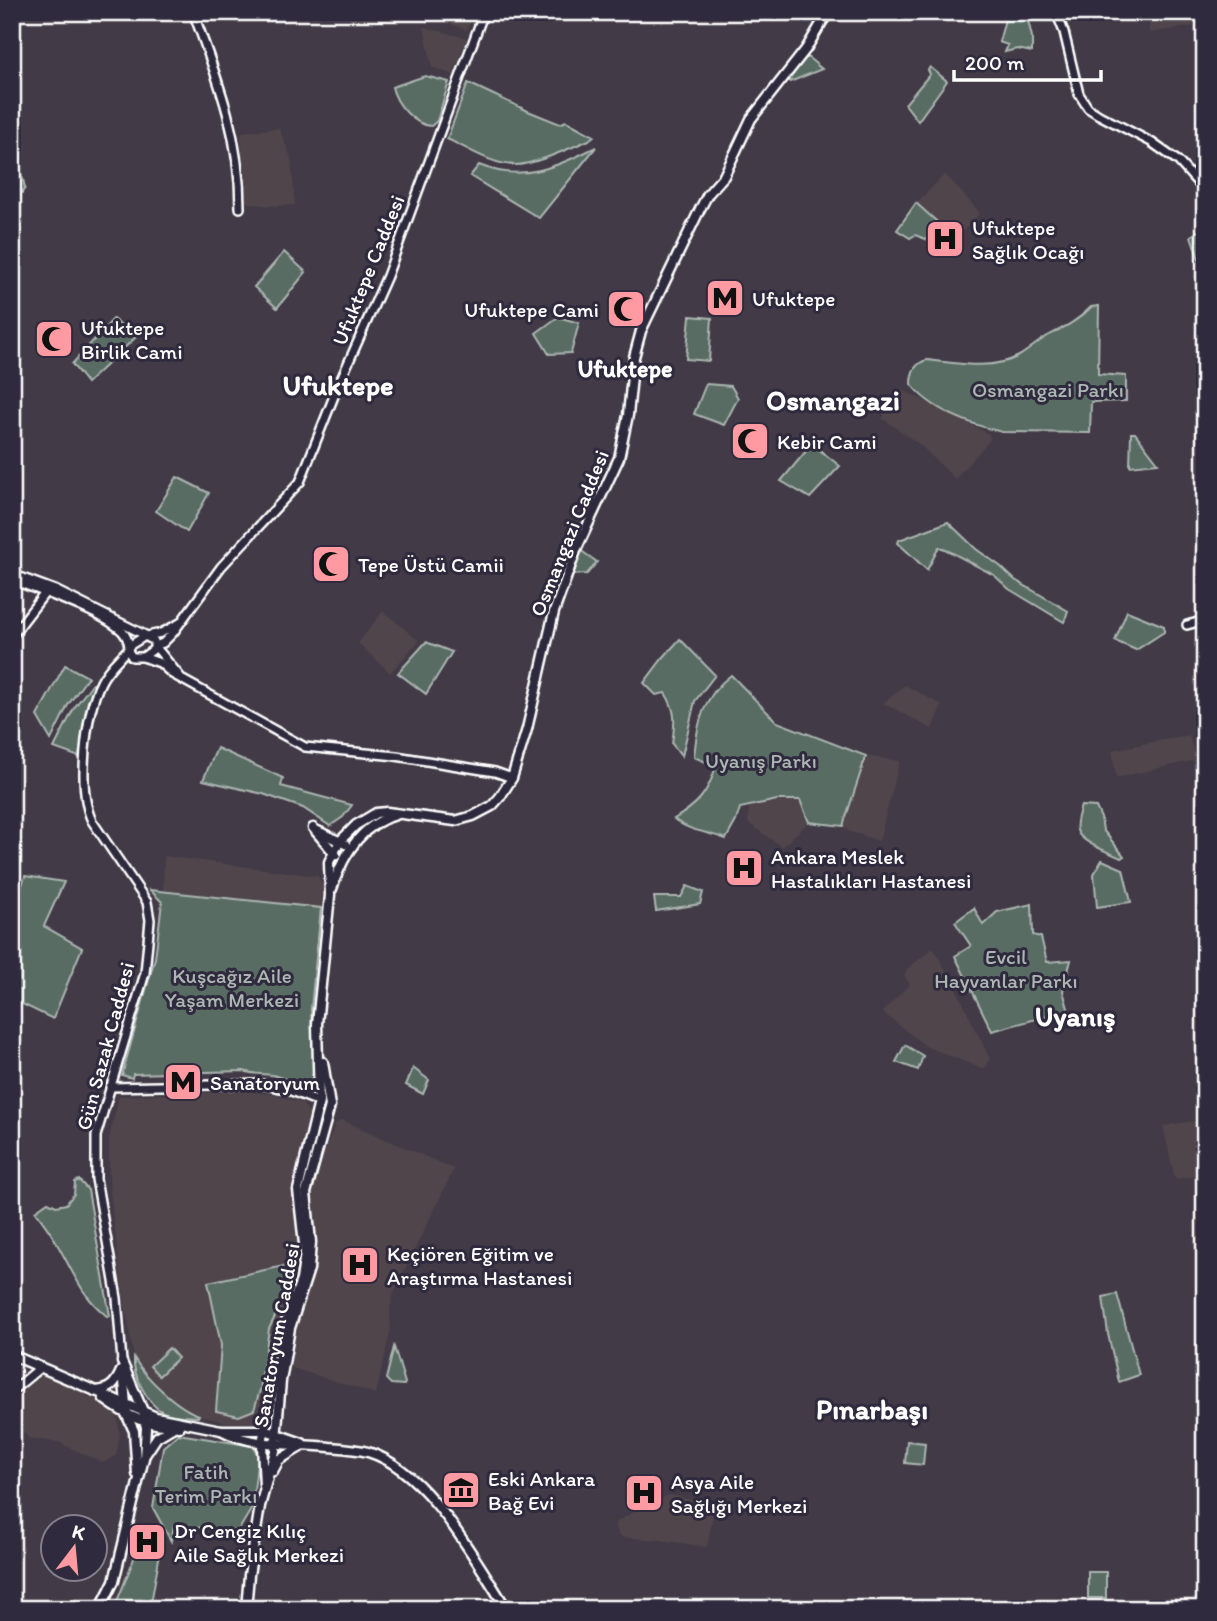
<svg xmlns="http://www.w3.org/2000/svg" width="1217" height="1621" font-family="Itim,sans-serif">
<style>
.built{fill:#4f454c}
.green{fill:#596c64;stroke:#acb6b2;stroke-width:2}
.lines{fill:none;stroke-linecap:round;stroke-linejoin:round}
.tertiary-casing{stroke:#fff;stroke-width:12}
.secondary-casing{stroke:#fff;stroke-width:13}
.tertiary{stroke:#2f2a3d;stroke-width:7}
.secondary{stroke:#2f2a3d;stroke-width:8}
.labels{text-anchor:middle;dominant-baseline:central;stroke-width:6;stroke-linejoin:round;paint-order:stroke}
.poi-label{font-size:21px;fill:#fff;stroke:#2f2a3d;text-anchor:start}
.street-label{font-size:21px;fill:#fff;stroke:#2f2a3d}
.park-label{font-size:21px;fill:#acb6b2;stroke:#2f2a3d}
.quarter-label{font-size:24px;font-weight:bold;fill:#fff;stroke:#2f2a3d}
.district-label{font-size:28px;font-weight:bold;fill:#fff;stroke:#2f2a3d}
</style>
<rect width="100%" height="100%" fill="#423a46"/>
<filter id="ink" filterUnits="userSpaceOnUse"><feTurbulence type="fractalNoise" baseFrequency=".0143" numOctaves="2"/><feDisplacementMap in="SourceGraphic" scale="14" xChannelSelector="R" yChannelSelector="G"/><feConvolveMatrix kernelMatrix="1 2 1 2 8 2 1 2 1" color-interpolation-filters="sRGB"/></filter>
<g filter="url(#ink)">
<!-- built -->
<g class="built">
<path d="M420,12H474L467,30Z"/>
<path d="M1149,12H1193L1194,26L1149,33Z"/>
<path d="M424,27L467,38L453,75L432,67Z"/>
<path d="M279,128L291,158L295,205L269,206L248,203L244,200L241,132Z"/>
<path d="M945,174L980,213L955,239L916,203Z"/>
<path d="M901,389L989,434L990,440L955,479L920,445L882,418Z"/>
<path d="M383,611L419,641L390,673L358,643Z"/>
<path d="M905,685L942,705L932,729L883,703Z"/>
<path d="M1189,735L1196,760L1116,778L1112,750Z"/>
<path d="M866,756L900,761L879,841L848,831L843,826Z"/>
<path d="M777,800H800L809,822L782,847L748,823L749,806Z"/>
<path d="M164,856L318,876L323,886L321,908L163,891Z"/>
<path d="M933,948L954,984L990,1059L987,1066L983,1069L927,1047L882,1012L910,984L904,976L907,969Z"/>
<path d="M240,1091L271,1094L302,1103L310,1114L293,1195L299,1231V1276L273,1333L262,1412L254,1423L224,1422L193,1414L169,1396L141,1370L134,1358L120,1275L109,1183V1138L119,1096Z"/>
<path d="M1205,1119V1175L1175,1179L1163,1126Z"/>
<path d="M342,1120L454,1169L394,1292L390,1309L391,1329L376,1394L289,1367L295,1329L311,1278L314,1251L311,1185L335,1124Z"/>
<path d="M43,1373L78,1388L88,1397L98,1400L117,1414L120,1436L116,1456L103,1463L58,1442L28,1438L12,1414V1400Z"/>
<path d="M670,1495L715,1505L707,1547L660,1540L619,1537L615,1523L650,1502Z"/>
</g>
<!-- green -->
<g class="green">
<path d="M1007,12H1026L1032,37V52L1017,49L1005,52L1008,45L999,42Z"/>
<path d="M805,55L822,69L790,82L788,78Z"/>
<path d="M930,67L947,81L918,121L905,104L930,74L928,70Z"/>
<path d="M425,76L449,82L437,121L431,126C414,125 396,104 392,87Z"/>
<path d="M468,83L528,111L560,124L566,121L594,136L589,140C570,148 534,165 515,165C492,165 467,148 447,139Z"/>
<path d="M596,147L539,218L470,176L479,165C522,183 556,167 596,147Z"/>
<path d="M12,165L23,179L25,188L12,207Z"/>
<path d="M916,203L944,228L931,241L915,235L910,238L897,230Z"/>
<path d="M1200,230L1205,236V277L1191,236Z"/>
<path d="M284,252L306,272L277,308L254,287Z"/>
<path d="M1099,306L1098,374L1126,376V401L1091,402L1090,433L1002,432C972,425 930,410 911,384C911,373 915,363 927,360C956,363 991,371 1019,356C1028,351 1036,343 1046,337C1063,328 1078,321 1091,307Z"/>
<path d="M690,316L712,318L709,361L686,359Z"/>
<path d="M558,317L579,323L571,353L549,354L536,333Z"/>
<path d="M113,319L136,337L87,383L72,364Z"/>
<path d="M706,384L731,386L738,398L724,425L694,414Z"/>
<path d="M1131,433H1135L1158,463L1130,466Z"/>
<path d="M812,444L840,466L810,498L781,481Z"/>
<path d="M177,477L209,493L187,532L156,511Z"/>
<path d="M948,522L976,549L1000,566L1015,580L1068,611L1064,622L1009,589L994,575L945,549L939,547L927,570L898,543L899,540Z"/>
<path d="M580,550L597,562L587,574L571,575Z"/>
<path d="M1127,611L1164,626V632L1136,650L1115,641Z"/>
<path d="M680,639L715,675L695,701L682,756L672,744C675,723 677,711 665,693L656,695L644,683L662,659Z"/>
<path d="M426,642L452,652L426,694L398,673Z"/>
<path d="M65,665L88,677L68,705L51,740L37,716Z"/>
<path d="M731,675L777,722L866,756L843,826L809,822L800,800H777L740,808L736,821L726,839C708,832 688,831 674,819C697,805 708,794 716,766L694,757C697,724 703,696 731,675Z"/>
<path d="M92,684H94L87,707L79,757L54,748L74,708Z"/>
<path d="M217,748L283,778L281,786L352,805L343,817L330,826L303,808L263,794L203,780Z"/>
<path d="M1081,806L1096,807L1101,818L1103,830L1124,856L1121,858C1111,853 1079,842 1077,830C1075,823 1079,813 1081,806Z"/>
<path d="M1102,860L1123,869L1131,902L1097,907L1094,874Z"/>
<path d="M25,876L64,882L44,926L82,948L53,1019L14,1000L12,1002V916Z"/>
<path d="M687,886L703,892L700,904L656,911L654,897H681Z"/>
<path d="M150,890L321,908L311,1009L314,1068L311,1083C299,1088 284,1077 272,1075C262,1073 253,1075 244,1071L133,1074L132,1078L122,1075L155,958L162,902Z"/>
<path d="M1032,904L1033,935L1041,937L1047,962L1071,960L1063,991L1068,1008L1066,1011L992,1031L955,956L971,946L955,922L974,908L983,925L997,912Z"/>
<path d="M905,1045L923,1056L918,1070L896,1062Z"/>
<path d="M413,1068L429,1080L423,1094L406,1085Z"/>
<path d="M79,1180L88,1190L110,1316L108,1317C81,1296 74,1273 57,1244C51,1232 43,1222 35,1211L48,1202L56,1206L66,1204L74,1194L75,1182Z"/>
<path d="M284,1266L290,1269L289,1282L281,1304L269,1329L260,1390L254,1410L239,1416L216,1411L221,1345L208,1282Z"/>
<path d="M1117,1294L1139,1375L1119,1382L1108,1334L1103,1297Z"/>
<path d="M394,1347L405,1383L404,1385L391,1384L386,1379Z"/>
<path d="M169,1348L178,1358L159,1376L150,1366Z"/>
<path d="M134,1358C145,1377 177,1408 199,1415L198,1417C187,1416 173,1417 163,1412C148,1405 132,1374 134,1358Z"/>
<path d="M178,1434L253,1446L258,1456L252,1508L240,1528L235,1531L174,1525L171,1541L153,1508L163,1447Z"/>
<path d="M907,1441L925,1443L923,1465L905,1463Z"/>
<path d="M137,1551L160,1553L150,1609H114Z"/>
<rect x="1088" y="1572" width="18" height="26"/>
</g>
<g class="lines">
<!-- tertiary casing -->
<g class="tertiary-casing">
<g id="tertiary">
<path d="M193,12C218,80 240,135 240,208"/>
<path d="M814,12L825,19"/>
<path d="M1056,12L1064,32L1079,94L1088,108L1099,115L1151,142L1178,161L1205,191"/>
<path d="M12,574L55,590L147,636L161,633L178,624"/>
<path d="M12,580C40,591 101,611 122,631C126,635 128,640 129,646"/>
<path d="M1187,625L1205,620"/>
<path d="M12,636L48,589"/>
<path d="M145,636L154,641V649L143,657H132L128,651L129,646Z"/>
<path d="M143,657L160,663L172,674L305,747L396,756L495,772L512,778"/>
<path d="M182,679L155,646L163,643L173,633L221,567L300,482L338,386L387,276L484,12"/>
<path d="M110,1087L261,1084L286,1089L319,1102"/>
<path d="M122,1362L117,1298L96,1179V1136L145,973L150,920L147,902L92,821C77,789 85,714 101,682C107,669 118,660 128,649"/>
<path d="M12,1391L41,1367"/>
</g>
</g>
<!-- secondary casing -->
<g class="secondary-casing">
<g id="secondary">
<path d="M313,828L336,855"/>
<path d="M318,831L345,844"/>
<path d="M332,889C342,857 361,824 396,815"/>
<path d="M12,1355L156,1417L221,1430H265L302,1443"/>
<path d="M123,1370L127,1416L134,1431L137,1474"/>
<path d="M95,1391C109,1390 115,1385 121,1371"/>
<path d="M104,1399C131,1419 145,1424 179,1427"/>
<path d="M221,1430C255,1448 293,1443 330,1447C342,1448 356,1449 368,1452C428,1470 474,1559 507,1609"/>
<path d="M145,1455L157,1437L172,1428"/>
<path d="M273,1471L279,1460L302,1446"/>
<path d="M264,1486L262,1443L285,1324L301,1280L305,1253L298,1190L319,1102L317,1024L330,895L329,862L340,841L356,825L376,813L387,812L455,821L473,816L492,806L500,797L512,778L527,729L554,612L577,548L619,458L628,415L634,357L641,331L700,209L708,194L724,176L751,119L806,49L828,12"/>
<path d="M100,1609L114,1581L144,1458L146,1428L143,1411L122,1362"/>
<path d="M246,1609L249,1575L260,1506L275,1451L281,1381L290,1328L309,1269L311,1242L306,1193L330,1106L323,1062"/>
</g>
</g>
<!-- tertiary -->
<use href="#tertiary" class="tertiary"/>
<!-- secondary -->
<use href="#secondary" class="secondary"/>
</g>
</g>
<!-- icons -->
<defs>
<g id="hospital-square" transform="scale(2.0125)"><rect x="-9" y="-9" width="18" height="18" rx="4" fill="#ff9aa2" stroke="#2f2a3d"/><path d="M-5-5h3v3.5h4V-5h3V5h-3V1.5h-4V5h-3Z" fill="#111"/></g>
<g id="metro-square" transform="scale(2.0125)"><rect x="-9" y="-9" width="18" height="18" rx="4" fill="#ff9aa2" stroke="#2f2a3d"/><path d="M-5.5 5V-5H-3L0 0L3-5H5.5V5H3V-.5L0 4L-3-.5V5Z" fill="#111"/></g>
<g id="mosque-square" transform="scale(2.0125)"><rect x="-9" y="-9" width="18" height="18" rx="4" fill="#ff9aa2" stroke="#2f2a3d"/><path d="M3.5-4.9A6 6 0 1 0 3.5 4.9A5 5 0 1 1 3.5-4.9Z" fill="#111"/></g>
<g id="museum-square" transform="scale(2.0125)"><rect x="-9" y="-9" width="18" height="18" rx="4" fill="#ff9aa2" stroke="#2f2a3d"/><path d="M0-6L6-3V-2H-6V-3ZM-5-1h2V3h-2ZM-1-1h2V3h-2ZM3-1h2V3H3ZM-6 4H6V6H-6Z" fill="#111"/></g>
</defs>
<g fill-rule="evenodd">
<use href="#hospital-square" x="945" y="239"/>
<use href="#metro-square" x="725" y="298"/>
<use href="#mosque-square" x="626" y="309"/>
<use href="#mosque-square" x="54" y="339"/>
<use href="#mosque-square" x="750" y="441"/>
<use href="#mosque-square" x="331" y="564"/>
<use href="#hospital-square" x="744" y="868"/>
<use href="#metro-square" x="183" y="1082"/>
<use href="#hospital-square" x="360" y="1265"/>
<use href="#museum-square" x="461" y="1490"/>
<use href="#hospital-square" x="644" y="1493"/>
<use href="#hospital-square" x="147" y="1542"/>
</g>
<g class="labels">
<!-- poi labels -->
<g class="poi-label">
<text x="972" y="227">Ufuktepe<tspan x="972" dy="24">Sağlık Ocağı</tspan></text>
<text x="752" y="298">Ufuktepe</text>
<text x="599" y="309" text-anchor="end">Ufuktepe Cami</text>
<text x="81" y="327">Ufuktepe<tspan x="81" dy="24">Birlik Cami</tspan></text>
<text x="777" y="441">Kebir Cami</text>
<text x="358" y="564">Tepe Üstü Camii</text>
<text x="771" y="856">Ankara Meslek<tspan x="771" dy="24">Hastalıkları Hastanesi</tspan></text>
<text x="210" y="1082">Sanatoryum</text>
<text x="387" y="1253">Keçiören Eğitim ve<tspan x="387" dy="24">Araştırma Hastanesi</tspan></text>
<text x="488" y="1478">Eski Ankara<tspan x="488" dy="24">Bağ Evi</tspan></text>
<text x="671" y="1481">Asya Aile<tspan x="671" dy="24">Sağlığı Merkezi</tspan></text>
<text x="174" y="1530">Dr Cengiz Kılıç<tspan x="174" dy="24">Aile Sağlık Merkezi</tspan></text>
</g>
<!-- street labels -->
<g class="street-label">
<text transform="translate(368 270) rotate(-68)">Ufuktepe Caddesi</text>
<text transform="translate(569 533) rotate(-68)">Osmangazi Caddesi</text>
<text transform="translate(105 1046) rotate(-75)">Gün Sazak Caddesi</text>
<text transform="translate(276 1335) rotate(-80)">Sanatoryum Caddesi</text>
</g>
<!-- park labels -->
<g class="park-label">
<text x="1048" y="389">Osmangazi Parkı</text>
<text x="761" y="760">Uyanış Parkı</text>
<text x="1006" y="956">Evcil<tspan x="1006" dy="24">Hayvanlar Parkı</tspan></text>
<text x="232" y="975">Kuşcağız Aile<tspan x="232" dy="24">Yaşam Merkezi</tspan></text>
<text x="206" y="1471">Fatih<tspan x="206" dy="24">Terim Parkı</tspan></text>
</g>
<!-- quarter labels -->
<g class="quarter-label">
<text x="625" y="368">Ufuktepe</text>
</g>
<!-- district labels -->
<g class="district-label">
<text x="338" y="385">Ufuktepe</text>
<text x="833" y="400">Osmangazi</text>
<text x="1075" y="1016">Uyanış</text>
<text x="872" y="1409">Pınarbaşı</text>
</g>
</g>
<!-- margin -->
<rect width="1217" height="1621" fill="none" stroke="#2f2a3d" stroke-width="42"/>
<rect x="21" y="21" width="1175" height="1579" fill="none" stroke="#fff" stroke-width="2.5" filter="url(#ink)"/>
<!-- north arrow -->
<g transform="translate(74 1548) rotate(16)"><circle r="33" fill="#2f2a3d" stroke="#827f8b" stroke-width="2"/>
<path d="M0-5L12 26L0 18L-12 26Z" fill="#ff9aa2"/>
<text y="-10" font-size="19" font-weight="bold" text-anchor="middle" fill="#ffffff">K</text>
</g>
<!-- scale -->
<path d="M954 70v10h147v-10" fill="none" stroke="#ffffff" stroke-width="3.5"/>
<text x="965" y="70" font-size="21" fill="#ffffff" stroke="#2f2a3d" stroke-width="5" paint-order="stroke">200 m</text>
</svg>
